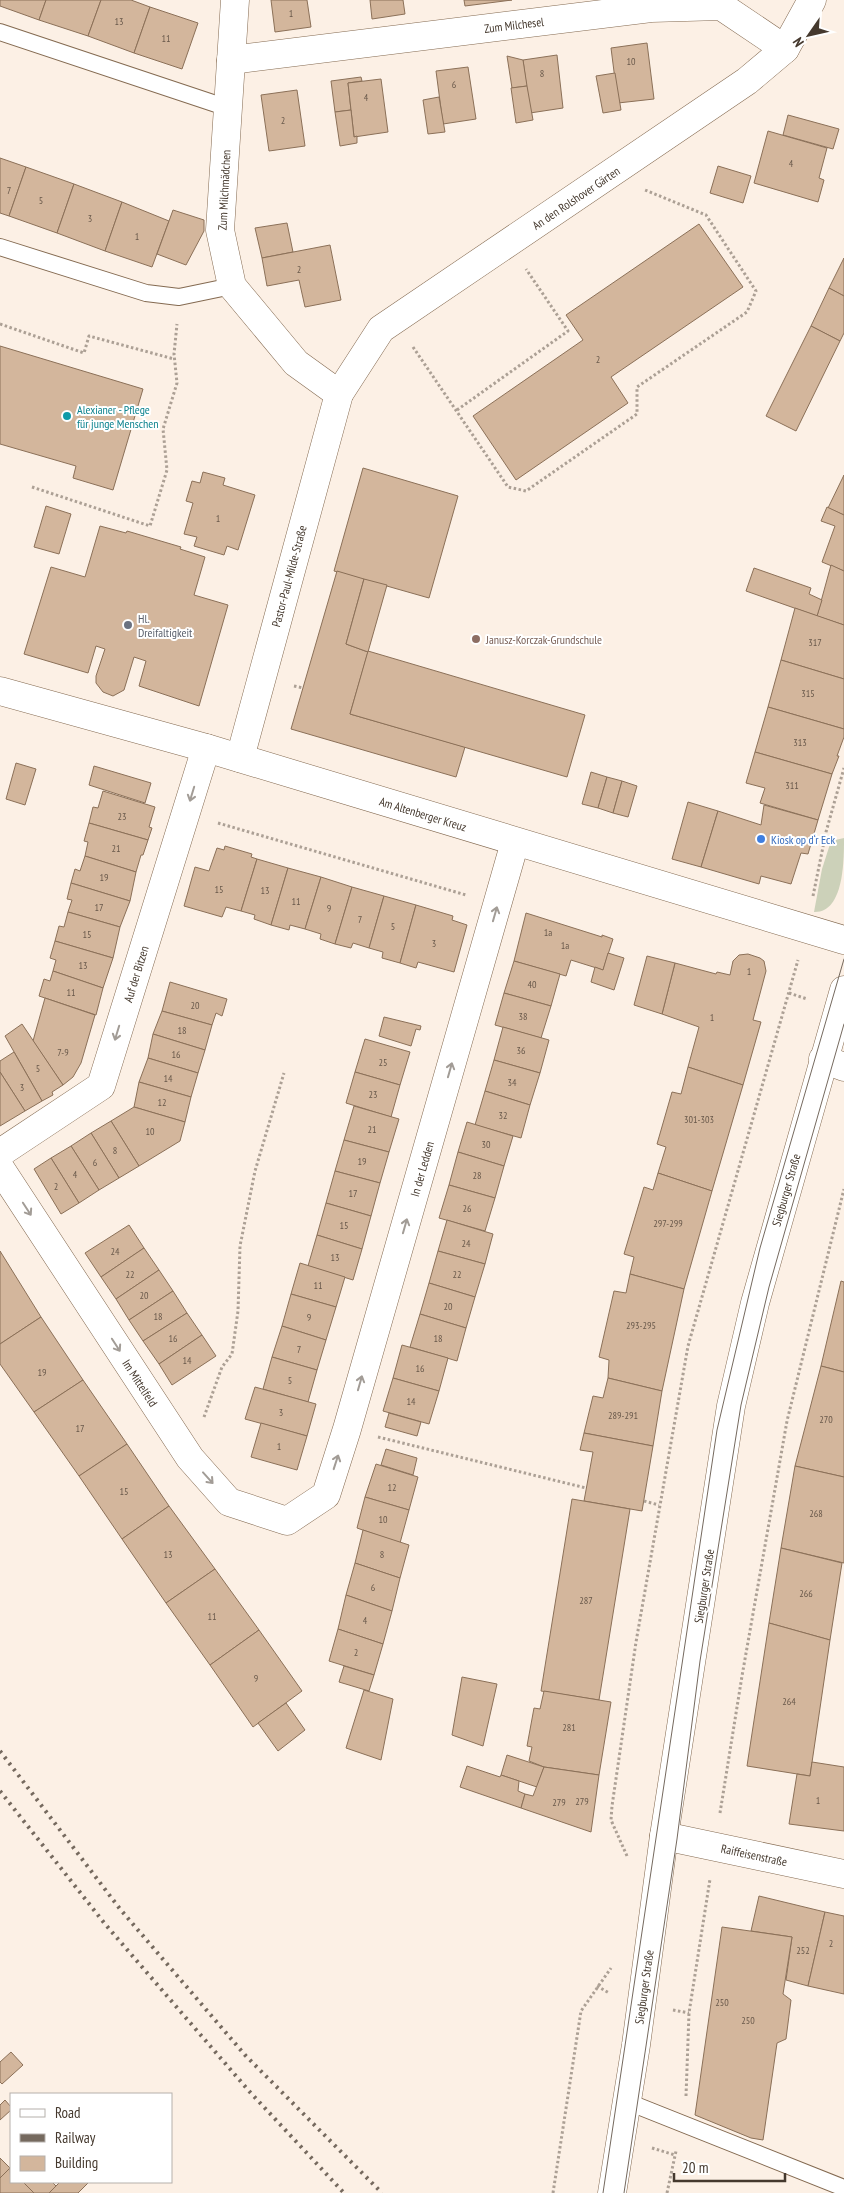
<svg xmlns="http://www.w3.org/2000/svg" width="844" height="2193" font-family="'PT Sans Narrow',sans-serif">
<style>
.green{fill:#ccd1b9}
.building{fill:#d3b69c;stroke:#8b7058}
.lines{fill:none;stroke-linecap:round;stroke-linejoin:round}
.service-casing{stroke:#846a51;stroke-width:18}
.minor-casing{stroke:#846a51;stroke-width:29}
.tertiary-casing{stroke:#846a51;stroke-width:29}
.secondary-casing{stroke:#846a51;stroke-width:29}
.path{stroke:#aca095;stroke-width:3;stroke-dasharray:2.5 2.5;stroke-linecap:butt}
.service{stroke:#fff;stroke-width:16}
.minor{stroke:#fff;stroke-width:28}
.tertiary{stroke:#fff;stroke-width:28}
.secondary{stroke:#fff;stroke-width:28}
.tram{stroke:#75695e;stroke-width:1}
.rail{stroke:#75695e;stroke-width:4;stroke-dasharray:2.5 5;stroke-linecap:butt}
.oneway{stroke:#a29c96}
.culture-dot{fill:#0f9aa8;stroke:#fff;stroke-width:2}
.worship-dot{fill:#6b7280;stroke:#fff;stroke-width:2}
.education-dot{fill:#8d6e63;stroke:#fff;stroke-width:2}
.shop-dot{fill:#3f7fe0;stroke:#fff;stroke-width:2}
.labels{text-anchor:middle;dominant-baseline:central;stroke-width:4;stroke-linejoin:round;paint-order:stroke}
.number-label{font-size:10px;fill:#68584a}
.street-label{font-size:12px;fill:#45392e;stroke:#fff}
.culture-label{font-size:12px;fill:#0d838f;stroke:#fff;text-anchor:start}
.worship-label{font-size:12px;fill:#5b616d;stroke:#fff;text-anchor:start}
.education-label{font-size:12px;fill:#785e54;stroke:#fff;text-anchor:start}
.shop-label{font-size:12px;fill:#366cbe;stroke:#fff;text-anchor:start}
</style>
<rect width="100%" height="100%" fill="#fcf0e5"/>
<!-- green -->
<path class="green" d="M844,838C844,860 844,913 814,912L822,869L831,841Z"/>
<!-- building -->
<g class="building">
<path d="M0,0H46L39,20L0,6Z"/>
<path d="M46,0H101L88,36L39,20Z"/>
<path d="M101,0H131L150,7L134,53L88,36Z"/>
<path d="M271,0H307L311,27L275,32Z"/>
<path d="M370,0H403L405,14L372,19Z"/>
<path d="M464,0H512L465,6Z"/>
<path d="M150,7L198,23L182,69L134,53Z"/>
<path d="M647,43L654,99L618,103L611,48Z"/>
<path d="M557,55L563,108L530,113L523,60Z"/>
<path d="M507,56L523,60L527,86L512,88Z"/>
<path d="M468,67L476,119L443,124L436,71Z"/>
<path d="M615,73L621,110L603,113L596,76Z"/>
<path d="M361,77L362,81L348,83L351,110L335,112L331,81Z"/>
<path d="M381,79L388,132L354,137L348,83Z"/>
<path d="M527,86L533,120L516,123L511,88Z"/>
<path d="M297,90L305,146L269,151L261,95Z"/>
<path d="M439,97L445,132L428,134L423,100Z"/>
<path d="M351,110L354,137L357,136V143L340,146L335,112Z"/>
<path d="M788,115L839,129L833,149L783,135Z"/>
<path d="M768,131L827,148L819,178L824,180L818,202L754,183Z"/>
<path d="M0,158L26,167L9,216L0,213Z"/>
<path d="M718,166L751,176L743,203L710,193Z"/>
<path d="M26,167L74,184L57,233L9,216Z"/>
<path d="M74,184L122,202L105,251L57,233Z"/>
<path d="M122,202L169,221L152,267L105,251Z"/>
<path d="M173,210L204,220V231L186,265L157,254Z"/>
<path d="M287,223L293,252L262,258L255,228Z"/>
<path d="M699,224L743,287L611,377L628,403L516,480L473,416L583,340L566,315Z"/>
<path d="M330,245L341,300L305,307L299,280L267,286L262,258Z"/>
<path d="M844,258V296L829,288Z"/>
<path d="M829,288L844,296V333L840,341L811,326Z"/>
<path d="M811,326L840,341L796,431L766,416Z"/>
<path d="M0,346L143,389L113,490L73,478L76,466L0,444Z"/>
<path d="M363,468L458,496L429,598L334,571Z"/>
<path d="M203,472L225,478L223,485L255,495L238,550L227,546L224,555L194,546L197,537L184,534L193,503L186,501L192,481L200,483Z"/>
<path d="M844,475V515L828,508Z"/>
<path d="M46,506L71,514L59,554L34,547Z"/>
<path d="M827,507L844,515V571L822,562L835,526L821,521Z"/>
<path d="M100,526L126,533L127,531L181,547L180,549L205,557L194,595L228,605L199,706L139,686L146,661L134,657L124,690L113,696L103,692L96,683V676L105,649L96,646L88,673L24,654L51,567L85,577Z"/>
<path d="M831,565L844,571V625L817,616Z"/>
<path d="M754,568L811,588L809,594L822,600L817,616L746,591Z"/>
<path d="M337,571L364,579L346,644L368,652L350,714L465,747L456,777L291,729Z"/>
<path d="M364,579L387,585L368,652L346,644Z"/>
<path d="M795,608L844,625V679L781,660Z"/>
<path d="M368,651L585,715L567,777L350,714Z"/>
<path d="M781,660L844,679V729L768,707Z"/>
<path d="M768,707L844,729V737L837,756H839L832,774L755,752Z"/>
<path d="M755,752L832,774L818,820L760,803L765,788L746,783Z"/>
<path d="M16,763L36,769L25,805L6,799Z"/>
<path d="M94,766L151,783L145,803L89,785Z"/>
<path d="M591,772L607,777L598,808L582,804Z"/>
<path d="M607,777L622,781L613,813L598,808Z"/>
<path d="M622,781L637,786L628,817L613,813Z"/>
<path d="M103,791L155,807L149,827L152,828L148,840L89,823L93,807L98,808Z"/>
<path d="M688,802L718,811L701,867L672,859Z"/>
<path d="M764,805L818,820L808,854L801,853L791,884L761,876L759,884L701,867L718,811L761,825Z"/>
<path d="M89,823L148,840L143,855H141L136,872L85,856L88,842L84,841Z"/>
<path d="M225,846L252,854L251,857L257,859L241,911L226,907L222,917L184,906L195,867L209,871L217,848L224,850Z"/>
<path d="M85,856L136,872L130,901L71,883L75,869L80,871Z"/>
<path d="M257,859L288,868L271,925L254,919L255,915L241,911Z"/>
<path d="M288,868L321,877L305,929L290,925L289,930L271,925Z"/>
<path d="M321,877L352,887L335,944L320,939L321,934L305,929Z"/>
<path d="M71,883L130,901L120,927L68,912L72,900L67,899Z"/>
<path d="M352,887L384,896L369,948L353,943L351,948L335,944Z"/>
<path d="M384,896L416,905L400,963L382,958L383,952L369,948Z"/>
<path d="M416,905L453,916L452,920L467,925L454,972L418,962L416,968L400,963Z"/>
<path d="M68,912L120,927L113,958L55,941L59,926L64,927Z"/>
<path d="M526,913L602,937V935L613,939L603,970L571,960L566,976L514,961Z"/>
<path d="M55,941L113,958L103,988L53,971L56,960L50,958Z"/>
<path d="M608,953L624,958L614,990L591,982L595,967L603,970Z"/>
<path d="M748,954L760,958L764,961L766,971L753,1020L761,1022L743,1085L688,1067L699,1027L662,1014L675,963L716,974L717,972L730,975L733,961L739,955Z"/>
<path d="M647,956L675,963L662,1014L634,1005Z"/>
<path d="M514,961L560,974L551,1006L504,993Z"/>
<path d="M53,971L103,988L96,1015L39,996L44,979L50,981Z"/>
<path d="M170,982L227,999L222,1016L216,1013L212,1025L162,1011Z"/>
<path d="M504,993L551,1006L541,1038L495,1025Z"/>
<path d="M45,998L95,1015L81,1063L73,1077L63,1085L33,1041Z"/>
<path d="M162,1011L212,1025L205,1050L153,1034Z"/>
<path d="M384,1017L421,1026L420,1030L416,1029L411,1046L379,1036Z"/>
<path d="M22,1024L63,1085L52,1092L53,1095L42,1101L5,1036Z"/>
<path d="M503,1027L549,1040L540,1073L494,1060Z"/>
<path d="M153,1034L205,1050L198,1073L148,1058Z"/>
<path d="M365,1039L410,1052L400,1085L355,1072Z"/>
<path d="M14,1052L42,1101L25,1111L0,1072V1061Z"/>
<path d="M148,1058L198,1073L191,1097L139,1082Z"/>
<path d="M494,1060L540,1073L530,1105L485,1091Z"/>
<path d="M688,1067L743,1085L712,1191L658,1173L666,1147L657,1144L672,1092L681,1094Z"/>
<path d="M0,1072L25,1111L0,1126Z"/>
<path d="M355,1072L400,1085L391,1117L346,1103Z"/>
<path d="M139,1082L191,1097L185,1122L134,1107Z"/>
<path d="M485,1091L530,1105L521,1138L475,1125Z"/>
<path d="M354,1106L399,1119L389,1152L344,1140Z"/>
<path d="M134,1107L185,1122L180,1141L139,1166L111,1121Z"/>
<path d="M111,1121L139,1166L119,1178L91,1133Z"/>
<path d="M467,1122L513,1136L504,1166L458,1152Z"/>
<path d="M91,1133L119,1178L99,1190L71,1146Z"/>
<path d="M344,1140L389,1152L380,1183L335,1171Z"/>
<path d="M71,1146L99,1190L79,1203L51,1158Z"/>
<path d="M458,1152L504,1166L495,1198L449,1185Z"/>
<path d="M51,1158L79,1203L61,1214L34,1169Z"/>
<path d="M335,1171L380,1183L371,1216L326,1203Z"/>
<path d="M658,1173L712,1191L684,1289L630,1274L634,1257L624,1254L644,1187L653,1190Z"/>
<path d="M449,1185L495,1198L485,1231L439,1218Z"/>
<path d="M326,1203L371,1216L362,1249L317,1235Z"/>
<path d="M447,1220L493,1234L485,1264L438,1251Z"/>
<path d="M129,1225L144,1248L101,1277L85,1253Z"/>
<path d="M317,1235L362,1249L353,1280L308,1266Z"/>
<path d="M144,1248L159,1270L116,1299L101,1277Z"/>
<path d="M0,1251L41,1317L0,1344Z"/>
<path d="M438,1251L485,1264L475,1297L429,1283Z"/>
<path d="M300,1263L345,1277L336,1307L291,1294Z"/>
<path d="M159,1270L173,1291L129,1320L116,1299Z"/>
<path d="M630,1274L684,1289L662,1391L608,1378L609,1360L599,1357L614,1291L626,1293Z"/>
<path d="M841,1281L844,1282V1372L821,1366Z"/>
<path d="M429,1283L475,1297L466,1328L420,1314Z"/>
<path d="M173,1291L187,1313L143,1341L129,1320Z"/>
<path d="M291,1294L336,1307L326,1340L282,1326Z"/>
<path d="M187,1313L202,1335L159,1364L143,1341Z"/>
<path d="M420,1314L466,1328L457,1361L410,1347Z"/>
<path d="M41,1317L83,1380L34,1412L0,1364V1344Z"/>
<path d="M282,1326L326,1340L317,1370L272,1357Z"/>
<path d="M202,1335L216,1356L172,1385L159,1364Z"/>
<path d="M402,1345L448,1358L439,1391L393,1378Z"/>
<path d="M272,1357L317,1370L308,1402L263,1389Z"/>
<path d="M821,1366L844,1372V1477L795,1466Z"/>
<path d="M393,1378L439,1391L429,1424L383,1411Z"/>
<path d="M608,1378L662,1391L653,1446L584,1433L593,1396L603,1398Z"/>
<path d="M83,1380L127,1444L79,1476L34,1412Z"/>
<path d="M255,1387L316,1404L307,1436L245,1419Z"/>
<path d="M389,1413L421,1422L417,1436L385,1427Z"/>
<path d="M261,1423L307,1436L297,1470L251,1457Z"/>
<path d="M584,1433L653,1446L642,1511L584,1501L593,1452L580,1450Z"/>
<path d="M127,1444L169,1506L122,1539L79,1476Z"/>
<path d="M386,1449L417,1458L413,1475L381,1465Z"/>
<path d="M376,1464L418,1477L409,1510L365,1497Z"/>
<path d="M795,1466L844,1477V1563L781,1548Z"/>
<path d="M365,1497L409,1510L400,1543L357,1528Z"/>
<path d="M572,1499L630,1509L599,1700L541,1691Z"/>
<path d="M169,1506L215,1569L166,1603L122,1539Z"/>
<path d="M363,1530L409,1545L400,1578L355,1563Z"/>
<path d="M781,1548L842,1563L830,1640L769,1623Z"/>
<path d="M355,1563L400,1578L392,1611L346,1595Z"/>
<path d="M215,1569L259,1630L210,1665L166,1603Z"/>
<path d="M346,1595L392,1611L383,1644L338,1629Z"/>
<path d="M769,1623L830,1640L810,1776L747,1766Z"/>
<path d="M338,1629L383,1644L374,1675L329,1661Z"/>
<path d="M259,1630L302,1691L253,1727L210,1665Z"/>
<path d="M344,1666L374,1675L369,1691L339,1682Z"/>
<path d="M462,1677L497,1684L483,1746L452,1735Z"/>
<path d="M364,1690L393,1699L381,1760L346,1748Z"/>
<path d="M544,1691L611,1702L599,1775L544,1767L529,1761L532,1747L527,1746L534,1708L540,1709Z"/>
<path d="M286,1703L305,1730L278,1751L258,1723Z"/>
<path d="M507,1755L544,1767L537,1787L501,1775Z"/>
<path d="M812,1762L844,1767V1831L789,1824L797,1774L810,1776Z"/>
<path d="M467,1766L500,1777L501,1775L519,1781L518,1791L525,1794L521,1808L460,1787Z"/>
<path d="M544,1767L599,1775L591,1832L521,1808L525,1794L533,1796Z"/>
<path d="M759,1896L825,1912L808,1986L786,1980L792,1937L751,1931Z"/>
<path d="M825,1912L844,1916V1994L808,1986Z"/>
<path d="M722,1927L792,1937L783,1994L791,2000L786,2039L777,2043L763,2140L751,2138L695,2115Z"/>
<path d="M11,2052L23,2065L2,2084L0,2082V2062Z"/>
<path d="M5,2100L11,2107V2110L0,2120V2105Z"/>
<path d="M0,2158L10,2168L0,2178Z"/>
<path d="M10,2168L11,2182H23L34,2193H0V2178Z"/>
<path d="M23,2182H52L56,2186L49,2193H34Z"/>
<path d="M60,2182H89L78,2193H49Z"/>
</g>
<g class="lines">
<!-- service casing -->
<g class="service-casing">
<g id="service">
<path d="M0,32L228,108"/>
<path d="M0,247L146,293L179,297L232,286"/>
<path d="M628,2102L844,2188"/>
</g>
</g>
<!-- minor casing -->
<g class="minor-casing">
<g id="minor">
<path d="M235,0L220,230L232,286L296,363L339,394"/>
<path d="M231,60L651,8L721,6L785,49"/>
<path d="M240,758L339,394L381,329L747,81L785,49L812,0"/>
<path d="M823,1059L844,1067"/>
<path d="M0,1153L101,1086L206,748"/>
<path d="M0,1168L190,1458L229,1502L287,1521L326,1495L347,1429L515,842"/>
<path d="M664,1836L844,1874"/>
</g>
</g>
<!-- tertiary casing -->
<g class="tertiary-casing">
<path id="tertiary" d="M0,691L206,748L844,940"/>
</g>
<!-- secondary casing -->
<g class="secondary-casing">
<path id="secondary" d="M612,2193L636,2045L664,1836L731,1406L755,1303L844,990"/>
</g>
<!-- path -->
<g class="path">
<path d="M0,324L84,353L89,336L174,359"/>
<path d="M413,347L508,487L526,491L637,414V387L747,312L756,291L706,215L645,190"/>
<path d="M457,410L568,331L526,269"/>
<path d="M32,487L150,526L167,470L163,429L177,383L174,354L177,324"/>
<path d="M294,686L303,688"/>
<path d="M218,823L466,895"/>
<path d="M813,896L826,832L844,768"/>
<path d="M789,993L807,999"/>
<path d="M204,1417L222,1367L232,1354L238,1311L240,1246L255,1171L284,1073"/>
<path d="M378,1437L586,1488"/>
<path d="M644,1501L659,1505"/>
<path d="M720,1813L742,1676L787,1421L844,1189"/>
<path d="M627,1856L611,1820L612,1806L636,1642L688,1346L798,960"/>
<path d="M597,1986L609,1993"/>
<path d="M673,2010L689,2013"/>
<path d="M686,2096L689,2013L710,1879"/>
<path d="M652,2148L675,2155"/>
<path d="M553,2193L581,2011L611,1968"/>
<path d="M667,2193L676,2151"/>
</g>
<!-- service -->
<use href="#service" class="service"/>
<!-- minor -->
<use href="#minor" class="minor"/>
<!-- tertiary -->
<use href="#tertiary" class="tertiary"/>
<!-- secondary -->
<use href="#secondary" class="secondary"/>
<!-- tram -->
<g class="tram">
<path d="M603,2193L717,1430L760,1248L844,959"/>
<path d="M624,2193L677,1839L700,1661L741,1405L769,1287L844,1024"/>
</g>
<!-- rail -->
<g class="rail">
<path d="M0,1751L120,1909L245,2055L382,2193"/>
<path d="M0,1791L105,1924L249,2091L344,2193"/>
</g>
</g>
<!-- one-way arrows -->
<defs><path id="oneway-shaft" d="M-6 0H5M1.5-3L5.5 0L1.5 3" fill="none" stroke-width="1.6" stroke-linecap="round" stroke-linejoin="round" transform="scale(1.25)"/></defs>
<g class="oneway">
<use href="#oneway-shaft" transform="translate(192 794) rotate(107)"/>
<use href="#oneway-shaft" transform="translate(495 914) rotate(-74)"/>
<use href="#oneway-shaft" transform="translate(117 1033) rotate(107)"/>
<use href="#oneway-shaft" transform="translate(450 1070) rotate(-74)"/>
<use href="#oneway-shaft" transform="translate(27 1209) rotate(57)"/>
<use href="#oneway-shaft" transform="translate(405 1226) rotate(-74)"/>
<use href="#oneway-shaft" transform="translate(116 1345) rotate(57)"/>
<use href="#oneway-shaft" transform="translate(360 1383) rotate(-74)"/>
<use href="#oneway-shaft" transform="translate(336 1462) rotate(-72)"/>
<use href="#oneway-shaft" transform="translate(208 1478) rotate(48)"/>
</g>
<!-- markers -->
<circle class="culture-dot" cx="67" cy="416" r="5"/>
<circle class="worship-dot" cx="128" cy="625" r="5"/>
<circle class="education-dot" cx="476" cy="639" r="5"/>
<circle class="shop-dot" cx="761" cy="839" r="5"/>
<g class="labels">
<!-- number labels -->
<g class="number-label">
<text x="291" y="13">1</text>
<text x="119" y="21">13</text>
<text x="166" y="38">11</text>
<text x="631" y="61">10</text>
<text x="542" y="73">8</text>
<text x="454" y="84">6</text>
<text x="366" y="97">4</text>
<text x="283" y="120">2</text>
<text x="791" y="163">4</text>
<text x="9" y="190">7</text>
<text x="41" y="200">5</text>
<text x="90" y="218">3</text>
<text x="137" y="236">1</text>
<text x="299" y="269">2</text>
<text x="598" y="359">2</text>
<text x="218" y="518">1</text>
<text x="815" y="642">317</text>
<text x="808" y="693">315</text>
<text x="800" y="742">313</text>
<text x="792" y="785">311</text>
<text x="122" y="816">23</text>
<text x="116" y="848">21</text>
<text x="104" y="877">19</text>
<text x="219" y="889">15</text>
<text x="265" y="890">13</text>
<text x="296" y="901">11</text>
<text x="99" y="907">17</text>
<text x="329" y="908">9</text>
<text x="360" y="919">7</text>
<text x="393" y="926">5</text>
<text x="548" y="932">1a</text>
<text x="87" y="934">15</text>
<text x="434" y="943">3</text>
<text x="565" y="945">1a</text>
<text x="83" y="965">13</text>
<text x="749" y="971">1</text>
<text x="532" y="984">40</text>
<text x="71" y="992">11</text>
<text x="195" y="1005">20</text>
<text x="523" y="1016">38</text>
<text x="712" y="1017">1</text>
<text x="182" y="1030">18</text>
<text x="521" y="1050">36</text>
<text x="63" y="1052">7-9</text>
<text x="176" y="1054">16</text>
<text x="383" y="1062">25</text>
<text x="38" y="1068">5</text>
<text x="168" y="1078">14</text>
<text x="512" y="1082">34</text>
<text x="22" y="1087">3</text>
<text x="373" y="1094">23</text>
<text x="162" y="1102">12</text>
<text x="503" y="1115">32</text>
<text x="699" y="1119">301-303</text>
<text x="372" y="1129">21</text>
<text x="150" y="1131">10</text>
<text x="486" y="1144">30</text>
<text x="115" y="1150">8</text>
<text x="362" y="1161">19</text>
<text x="95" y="1162">6</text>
<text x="75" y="1174">4</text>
<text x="477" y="1175">28</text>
<text x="56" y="1186">2</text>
<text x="353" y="1193">17</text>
<text x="467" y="1208">26</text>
<text x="668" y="1223">297-299</text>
<text x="344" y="1225">15</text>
<text x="466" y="1243">24</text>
<text x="115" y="1251">24</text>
<text x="335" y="1257">13</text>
<text x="130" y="1274">22</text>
<text x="457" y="1274">22</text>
<text x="318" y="1285">11</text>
<text x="144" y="1295">20</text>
<text x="448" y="1306">20</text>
<text x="158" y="1316">18</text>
<text x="309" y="1317">9</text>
<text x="641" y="1325">293-295</text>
<text x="173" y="1338">16</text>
<text x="438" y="1338">18</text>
<text x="299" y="1349">7</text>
<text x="187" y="1360">14</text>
<text x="420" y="1368">16</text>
<text x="42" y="1372">19</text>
<text x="290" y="1380">5</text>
<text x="411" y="1401">14</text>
<text x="281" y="1412">3</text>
<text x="623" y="1415">289-291</text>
<text x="826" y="1419">270</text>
<text x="80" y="1428">17</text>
<text x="279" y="1446">1</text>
<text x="392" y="1487">12</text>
<text x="124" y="1491">15</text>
<text x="816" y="1513">268</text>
<text x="383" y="1519">10</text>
<text x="168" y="1554">13</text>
<text x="382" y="1554">8</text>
<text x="373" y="1587">6</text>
<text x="806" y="1593">266</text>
<text x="586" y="1600">287</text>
<text x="212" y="1616">11</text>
<text x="365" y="1620">4</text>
<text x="356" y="1652">2</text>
<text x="256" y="1678">9</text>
<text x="789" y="1701">264</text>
<text x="569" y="1727">281</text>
<text x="818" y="1800">1</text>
<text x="582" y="1801">279</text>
<text x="559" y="1802">279</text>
<text x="831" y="1943">2</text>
<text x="803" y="1950">252</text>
<text x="722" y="2002">250</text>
<text x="748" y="2020">250</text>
</g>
<!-- street labels -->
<g class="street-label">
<text transform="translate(514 25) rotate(-7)">Zum Milchesel</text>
<text transform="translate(224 190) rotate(-87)">Zum Milchmädchen</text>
<text transform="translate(576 198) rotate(-34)">An den Rolshover Gärten</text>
<text transform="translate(289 576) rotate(-75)">Pastor-Paul-Milde-Straße</text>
<text transform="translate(423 814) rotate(17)">Am Altenberger Kreuz</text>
<text transform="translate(136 974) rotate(-73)">Auf der Bitzen</text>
<text transform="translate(422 1169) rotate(-74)">In der Ledden</text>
<text transform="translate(786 1190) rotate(-74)">Siegburger Straße</text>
<text transform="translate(140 1383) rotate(57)">Im Mittelfeld</text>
<text transform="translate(704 1586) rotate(-81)">Siegburger Straße</text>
<text transform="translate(754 1855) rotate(12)">Raiffeisenstraße</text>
<text transform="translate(644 1987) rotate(-82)">Siegburger Straße</text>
</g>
<!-- culture labels -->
<g class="culture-label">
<text x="77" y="409">Alexianer - Pflege<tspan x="77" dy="14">für junge Menschen</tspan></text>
</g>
<!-- worship labels -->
<g class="worship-label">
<text x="138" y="618">Hl.<tspan x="138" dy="14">Dreifaltigkeit</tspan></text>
</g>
<!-- education labels -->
<g class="education-label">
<text x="486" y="639">Janusz-Korczak-Grundschule</text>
</g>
<!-- shop labels -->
<g class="shop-label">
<text x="771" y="839">Kiosk op d‘r Eck</text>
</g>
</g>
<!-- legend -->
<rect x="10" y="2093" width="162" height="90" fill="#ffffff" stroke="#b5b0ab"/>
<rect x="20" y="2109" width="25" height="8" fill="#ffffff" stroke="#b5b0ab"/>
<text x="55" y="2118" font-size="15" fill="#45392e">Road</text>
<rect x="20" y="2134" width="25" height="8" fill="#75695e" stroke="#b5b0ab"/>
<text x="55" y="2143" font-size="15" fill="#45392e">Railway</text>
<rect x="20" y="2156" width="25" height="15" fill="#d3b69c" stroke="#b5b0ab"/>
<text x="55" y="2168" font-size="15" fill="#45392e">Building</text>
<!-- north arrow -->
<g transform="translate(809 35) rotate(236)" stroke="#ffffff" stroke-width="4" paint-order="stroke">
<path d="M0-4L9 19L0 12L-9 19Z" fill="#45392e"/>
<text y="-8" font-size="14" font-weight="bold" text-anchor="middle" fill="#45392e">N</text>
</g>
<!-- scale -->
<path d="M674 2173v8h111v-8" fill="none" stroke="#45392e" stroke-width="2.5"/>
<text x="682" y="2173" font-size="15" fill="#45392e" stroke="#ffffff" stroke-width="4" paint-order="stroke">20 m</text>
</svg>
